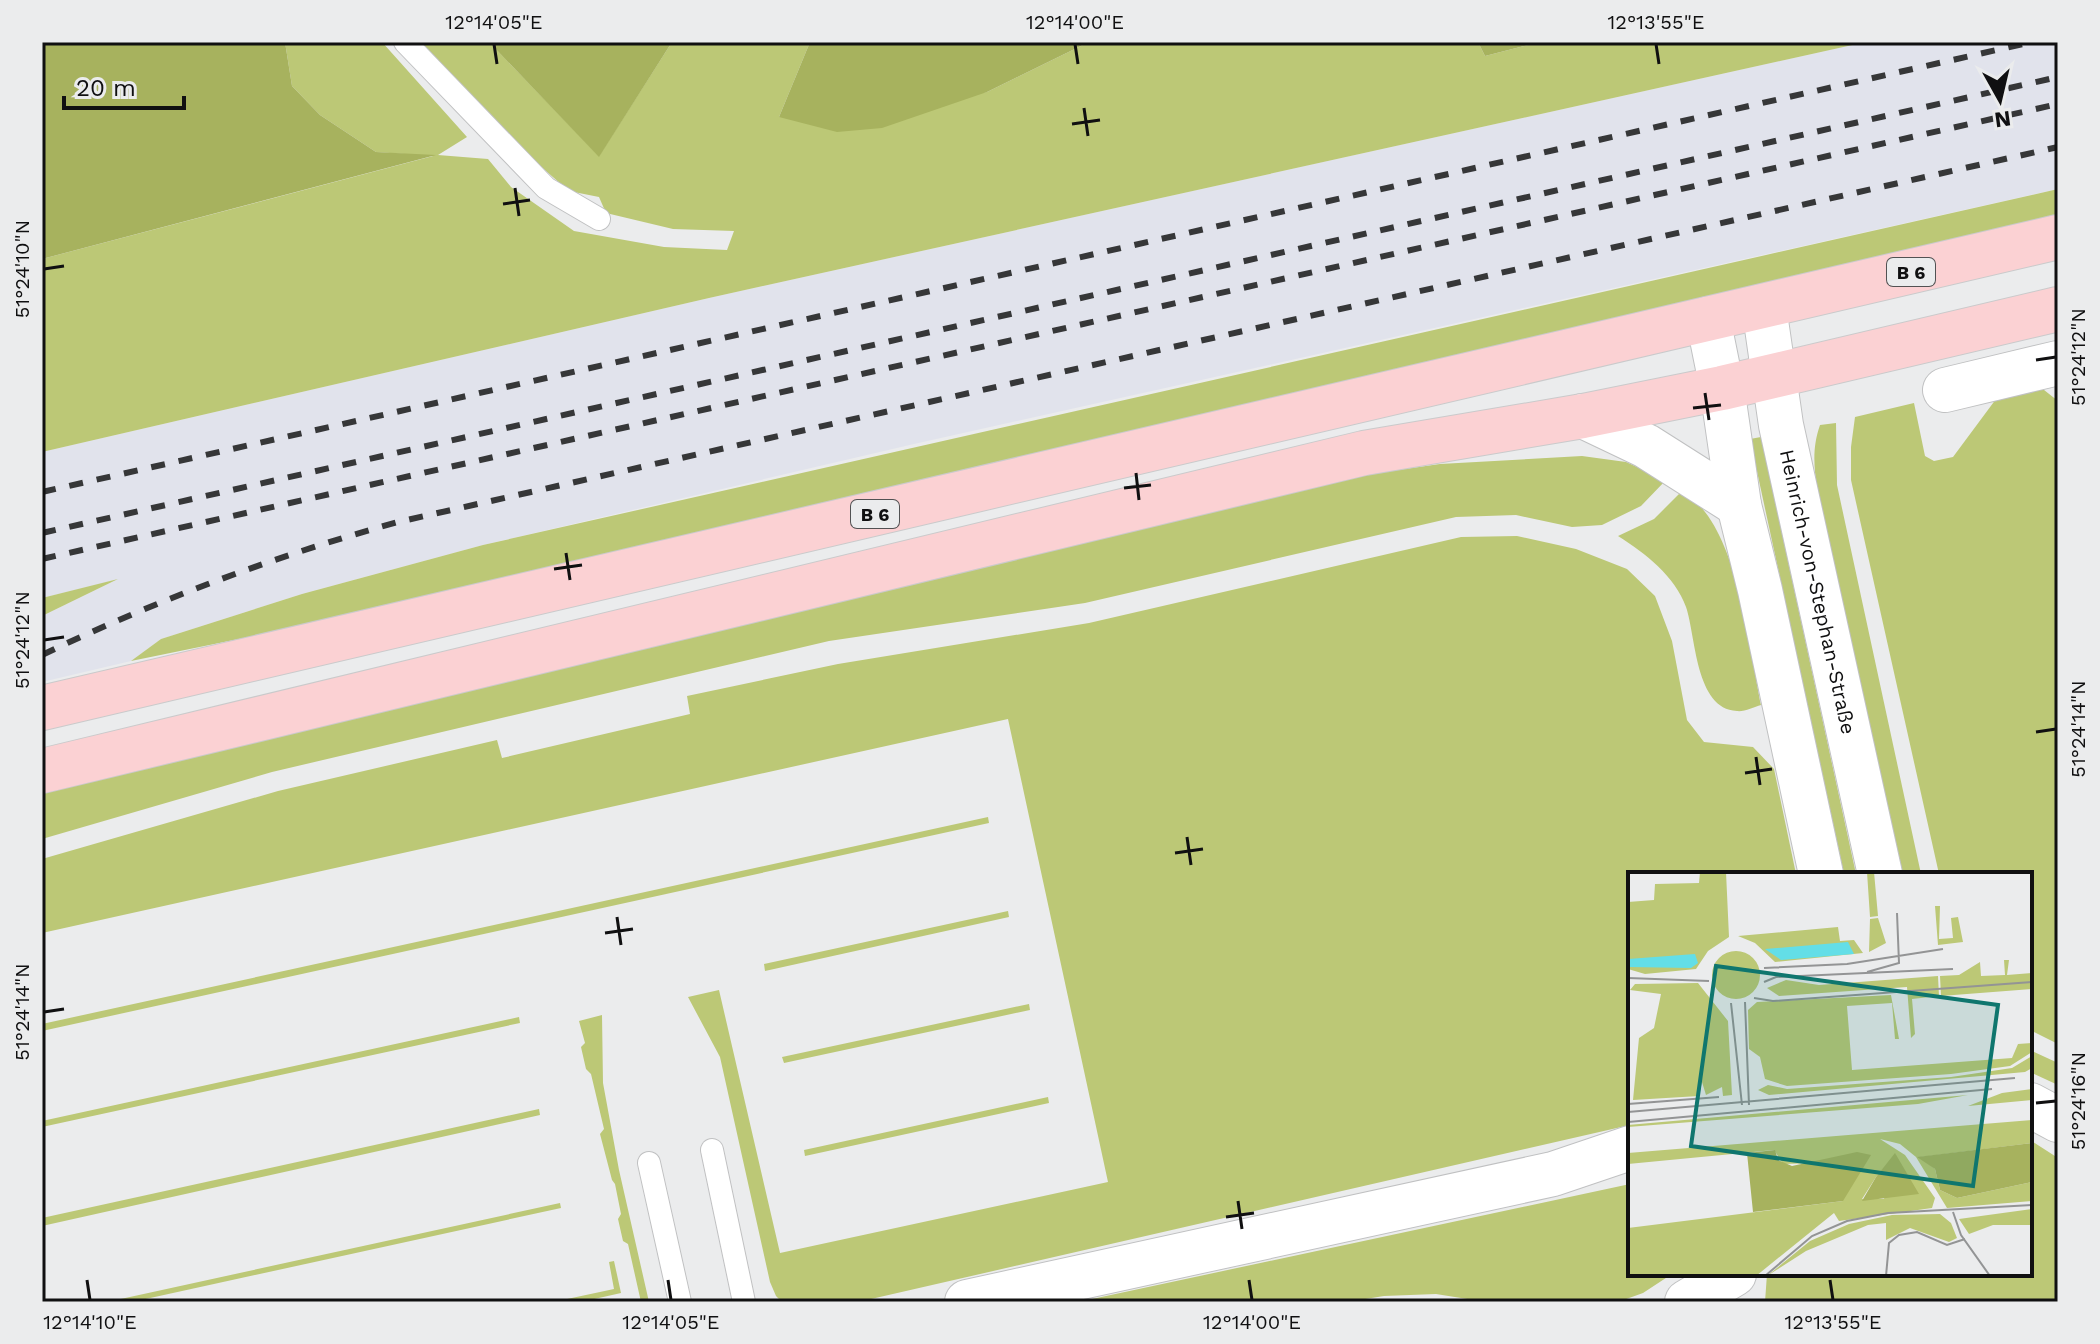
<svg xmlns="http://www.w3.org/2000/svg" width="2100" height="1344" font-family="'Work Sans',sans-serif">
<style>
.built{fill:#e1e3ec}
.green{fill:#bcc876}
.forest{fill:#a7b25e}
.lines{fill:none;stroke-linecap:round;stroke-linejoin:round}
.service-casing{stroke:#c0c1c2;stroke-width:24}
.minor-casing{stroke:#c0c1c2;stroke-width:46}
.primary-casing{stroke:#cacacb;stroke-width:46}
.service{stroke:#fff;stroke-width:22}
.minor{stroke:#fff;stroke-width:44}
.primary{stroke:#fbd1d3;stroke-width:44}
.rail{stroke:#363738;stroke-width:6;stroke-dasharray:14 14;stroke-linecap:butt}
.ticks{fill:none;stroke:#101011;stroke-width:3}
.labels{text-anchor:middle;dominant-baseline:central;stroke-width:6;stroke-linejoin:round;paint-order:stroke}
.shield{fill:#ebeced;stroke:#525253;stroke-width:2}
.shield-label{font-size:18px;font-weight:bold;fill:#101011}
.street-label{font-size:20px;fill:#101011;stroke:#ebeced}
.inset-road{fill:none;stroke:#939495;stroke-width:2}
.view{fill:#0f766e;fill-opacity:0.15;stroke:#0f766e;stroke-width:4}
.inset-edge{fill:none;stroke:#101011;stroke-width:4}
.neatline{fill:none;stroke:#101011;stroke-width:3}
.ticks-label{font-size:20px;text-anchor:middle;fill:#101011}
</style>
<rect width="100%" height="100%" fill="#ebeced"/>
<!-- built -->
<path class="built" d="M1866,42H2058V189L914,444L483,545L302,594L161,639L131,661L42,682V616L114,581L42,598V452L709,298Z"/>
<!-- green -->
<g class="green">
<path d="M285,42H382L467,137L438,155L488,159L511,187L574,231L664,247L727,250L734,231L673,229L606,213L599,197L569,191L531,158L421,42H489L599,156L672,42H810L779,117L987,92L1089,42H1478L1485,56L1540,42H1866L709,298L42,452V259L433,156L376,152L320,115L292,86Z"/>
<path d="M2058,189V215L386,609L131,661L161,639L302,594L483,545Z"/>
<path d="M2039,386L2058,401V1044L2030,1030V874H1939L1851,480V447L1855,417L1914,403L1925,456L1934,461L1953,457L1999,395Z"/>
<path d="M1836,423L1837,485L1921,874H1903L1817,489C1814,466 1812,448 1820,425Z"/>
<path d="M1761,437L1856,874H1844L1750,439Z"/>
<path d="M1582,456L1626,462L1666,480L1641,506L1602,525L1572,527L1516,515L1456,517L1085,603L829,641L272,772L42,839V792L1348,477L1440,464Z"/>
<path d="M1683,490C1690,497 1699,504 1705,512C1740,557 1750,649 1761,705C1754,707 1744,712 1737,711C1695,709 1696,636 1686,607C1675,576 1645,553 1618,536L1654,519Z"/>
<path d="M1517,536L1576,549L1627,569L1655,596L1672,641L1687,720L1704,742L1753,747L1774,769L1796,874H1630V1125L858,1302H782L776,1296L770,1282L720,1057L688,997L719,990L780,1253L1108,1182L1008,719L42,933V859L278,791L497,740L502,758L690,714L687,696L838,664L1089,623L1461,537Z"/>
<path d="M118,579L42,616V598Z"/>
<path d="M988,817L989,823L42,1031V1024Z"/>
<path d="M1008,911L1009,917L765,971L764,964Z"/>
<path d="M1029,1004L1030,1010L784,1063L782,1057Z"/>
<path d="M602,1015L603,1083L619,1170L649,1302H641L628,1244L623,1241L618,1219L621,1214L615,1184L612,1180L600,1134L604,1129L591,1074L586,1069L581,1047L585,1043L579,1021Z"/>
<path d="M519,1017L520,1023L42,1127V1121Z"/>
<path d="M2030,1050L2058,1063V1085L2030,1072Z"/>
<path d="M1048,1097L1049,1103L805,1156L804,1150Z"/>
<path d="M539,1109L540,1115L42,1226V1218Z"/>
<path d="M2030,1140L2058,1158V1302H1765L1767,1274H2030Z"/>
<path d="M1630,1184V1274H1672L1643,1293L1618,1302H1486L1436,1294L1384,1296L1347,1302H1078Z"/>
<path d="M560,1203L561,1208L132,1302H107Z"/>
<path d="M614,1261L621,1293L581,1302H553L614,1289L609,1262Z"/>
</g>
<!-- forest -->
<g class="forest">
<path d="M42,42H285L292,86L320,115L376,152L436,155L42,259Z"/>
<path d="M489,42H672L599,157Z"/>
<path d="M810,42H1089L987,92L882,128L837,132L779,117Z"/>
<path d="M1478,42H1540L1485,56Z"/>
</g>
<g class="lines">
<!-- service casing -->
<g class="service-casing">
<g id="service">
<path d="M405,42L546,188L599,219"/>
<path d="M712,1150L744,1302"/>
<path d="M649,1163L680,1302"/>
</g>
</g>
<!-- minor casing -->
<g class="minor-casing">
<g id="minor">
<path id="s1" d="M1764,307L1781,425L1880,874"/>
<path d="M1708,319L1722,388L1739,505L1760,590L1821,874"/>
<path d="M1945,390L2058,363"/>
<path d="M1583,416L1646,446L1739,505"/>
<path d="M2030,1105L2058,1120"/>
<path d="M967,1302L1553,1174L1630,1148"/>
<path d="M1687,1302L1734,1274"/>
</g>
</g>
<!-- primary casing -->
<g class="primary-casing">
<g id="primary">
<path d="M42,708L2058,237"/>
<path d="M42,771L1364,453L1583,416L1722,388L2058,309"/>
</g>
</g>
<!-- service -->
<use href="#service" class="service"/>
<!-- minor -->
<use href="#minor" class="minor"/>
<!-- primary -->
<use href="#primary" class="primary"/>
<!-- rail -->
<g class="rail">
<path d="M42,492L2032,42"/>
<path d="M42,533L2058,77"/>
<path d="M42,559L2058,104"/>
<path d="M42,655C157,600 275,556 398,522L2058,147"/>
</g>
</g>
<!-- ticks -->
<path class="ticks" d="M494,44L497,64M1075,44L1078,64M1656,44L1659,64M1084,108L1088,136M1072,124L1100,120M515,188L519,216M503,204L530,200M44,269L64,266M2036,360L2056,357M1705,393L1709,420M1693,408L1721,405M1136,473L1139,500M1124,488L1151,485M566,553L570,580M554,569L582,565M44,640L64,637M2036,732L2056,729M1756,757L1760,785M1745,773L1772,769M1187,837L1191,865M1175,853L1203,849M617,917L621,945M605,933L633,929M44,1012L64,1009M2036,1103L2056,1101M1238,1201L1242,1229M1226,1217L1254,1213M87,1280L90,1300M668,1280L671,1300M1249,1280L1252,1300M1830,1280L1833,1300"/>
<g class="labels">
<!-- shield labels -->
<g class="shield">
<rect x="1887" y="258" width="48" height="28" rx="6"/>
<rect x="851" y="500" width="48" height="28" rx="6"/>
</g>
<g class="shield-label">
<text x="1911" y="272">B 6</text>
<text x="875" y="514">B 6</text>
</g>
<!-- street labels -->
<g class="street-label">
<text stroke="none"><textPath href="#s1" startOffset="290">Heinrich-von-Stephan-Straße</textPath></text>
</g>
</g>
<!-- overview -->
<g transform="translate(1628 872)">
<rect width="404" height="404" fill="#ebeced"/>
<path d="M72,0H98L101,65L80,79L68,97L17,102L0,97V30L26,28L27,12L71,11ZM239,0H246L250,44L242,45ZM307,34H312L311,67L325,66L323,46L330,45L335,70L310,73ZM250,46L258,71L241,80L242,47ZM210,55L212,69L226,68L235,81L147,90L127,71L110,64ZM84 103a24 24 0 1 1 48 0a24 24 0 1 1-48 0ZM376,88H381L379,103L404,101V117L313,124L312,104L331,103L352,90L353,104L377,103ZM310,104L311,124L284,127L287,162L283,166L279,115L151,124L139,116L158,108L191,113ZM70,111L100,149L104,223L95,224L94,215L78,223L74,210L71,224L5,228L11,166L26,156L33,122L2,118L7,112ZM263,123L271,167H267L264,131L219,134L224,198L384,186L390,172L404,171V180L382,194L323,202L159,214L137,207L132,185L121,177L120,138L129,130ZM404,184V196L397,200L141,223L130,218L140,213L159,217L323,205L384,196ZM404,217V228L340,234L374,221ZM340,223L290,232L0,255V253ZM404,248V271L293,285L307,297L312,318L329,326L404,310V329L319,336L288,285L272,272L252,267L277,283L307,326L304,336L211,349L206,341L128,404H0V356L215,329L190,291L155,292L146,278L0,292V281ZM268,282L256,327H234L248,305ZM404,337V353H365L341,362L331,347ZM312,342L323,351L329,366L321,370L282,356L258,368V351L240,353L178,379L139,404L182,369L221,352L264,343Z" fill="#bcc876" fill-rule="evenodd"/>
<path d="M404,271V310L329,326L312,318L307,297L289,285ZM147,278L150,288L164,294L229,280L243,283L215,329L125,340L119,281ZM267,281L291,322L234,329L248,305Z" fill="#a7b25e"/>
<path d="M220,70L226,82L153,88L137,77ZM67,82L70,91L63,96L0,95V87Z" fill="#63dee7"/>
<path class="inset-road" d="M136,96L219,92L315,77M239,100L271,91L269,41M0,106L81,109M136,110L148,105L325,97M126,126L145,129L404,110M117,130L121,233M103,131L114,233M0,232L91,225M0,240L387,206M0,250L364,217M325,340L333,363L362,404M137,404L184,364L219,349L260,341L404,333M258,404L261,371L271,363L289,360L319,373L337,367"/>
<path class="view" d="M88,94L370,133L345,314L63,274Z"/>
<rect width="404" height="404" class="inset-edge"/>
</g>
<!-- border -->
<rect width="2100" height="1344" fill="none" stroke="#ebeced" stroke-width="88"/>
<!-- north arrow -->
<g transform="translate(2000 100) rotate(172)" stroke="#ebeced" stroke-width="6" paint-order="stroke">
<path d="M0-6L14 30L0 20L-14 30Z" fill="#101011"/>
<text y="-12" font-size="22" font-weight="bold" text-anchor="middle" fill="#101011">N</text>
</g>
<!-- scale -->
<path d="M64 96v12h120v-12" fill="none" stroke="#101011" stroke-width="4"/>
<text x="76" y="96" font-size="24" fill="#101011" stroke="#ebeced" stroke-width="6" paint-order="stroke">20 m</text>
<rect x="44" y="44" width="2012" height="1256" class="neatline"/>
<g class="ticks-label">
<text x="494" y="29">12°14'05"E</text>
<text x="1075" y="29">12°14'00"E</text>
<text x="1656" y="29">12°13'55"E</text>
<text transform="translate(22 269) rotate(-90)" y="7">51°24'10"N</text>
<text transform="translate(2078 357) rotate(-90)" y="7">51°24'12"N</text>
<text transform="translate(22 640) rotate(-90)" y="7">51°24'12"N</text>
<text transform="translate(2078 729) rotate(-90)" y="7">51°24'14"N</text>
<text transform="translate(22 1012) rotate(-90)" y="7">51°24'14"N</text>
<text transform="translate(2078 1101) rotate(-90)" y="7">51°24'16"N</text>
<text x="90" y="1329">12°14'10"E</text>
<text x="671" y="1329">12°14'05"E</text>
<text x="1252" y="1329">12°14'00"E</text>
<text x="1833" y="1329">12°13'55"E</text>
</g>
</svg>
